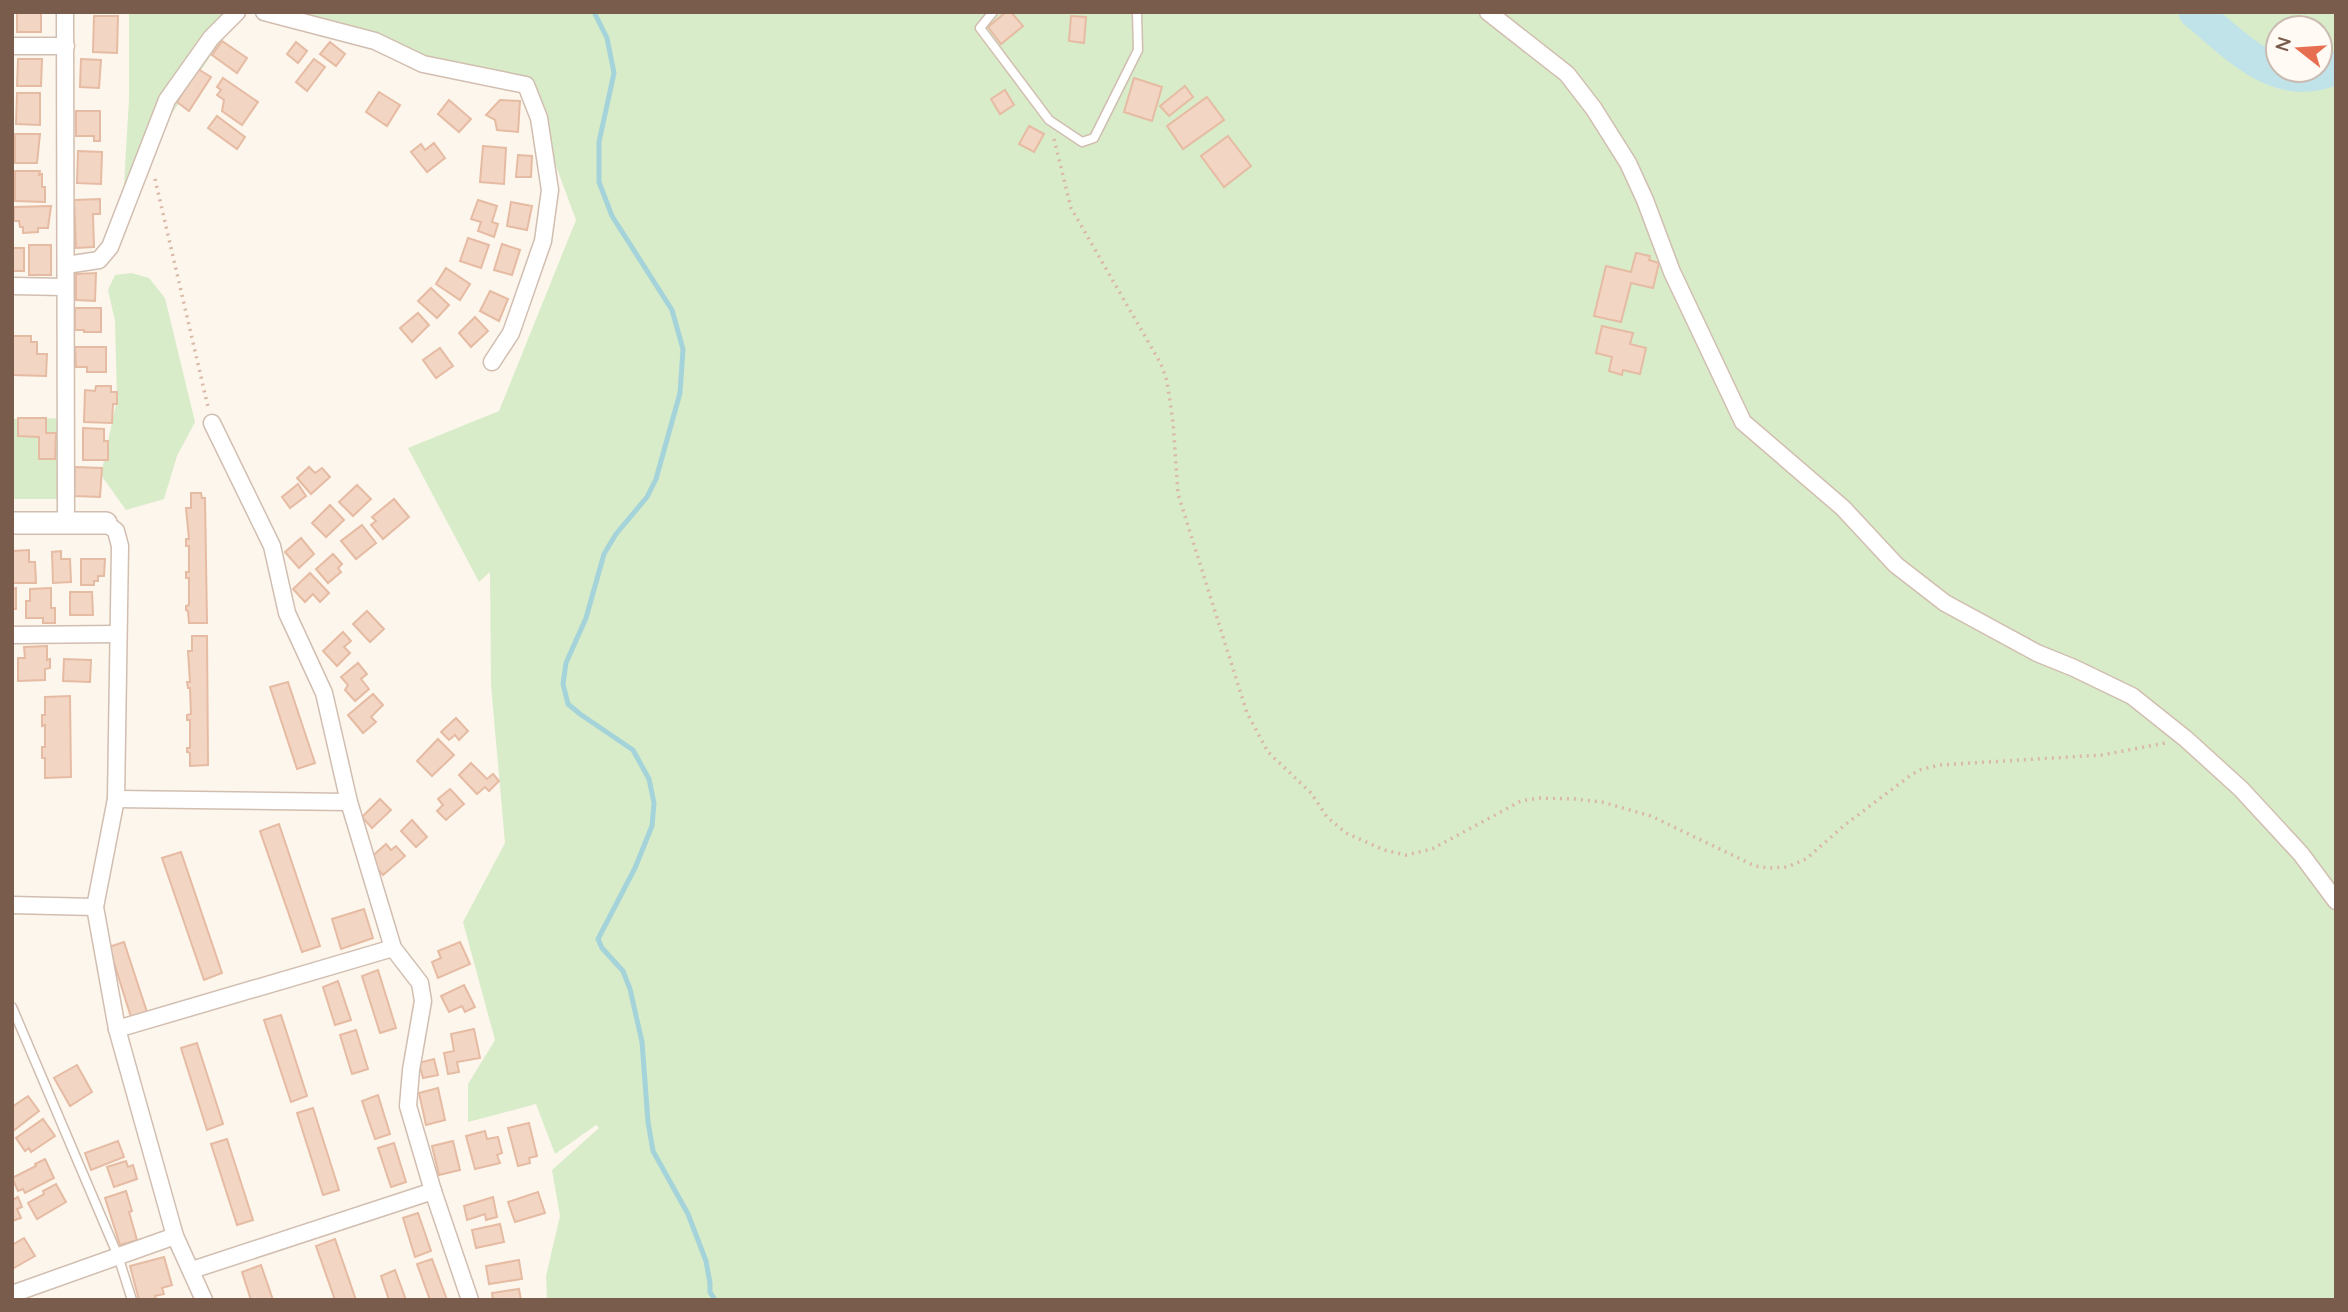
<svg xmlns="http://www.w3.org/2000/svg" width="2348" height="1312" font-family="Quicksand,sans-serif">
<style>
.green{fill:#d8ecc9;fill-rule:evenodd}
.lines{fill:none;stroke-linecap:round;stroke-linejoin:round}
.stream{stroke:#a5d3da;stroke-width:5}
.river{stroke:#bfe3e8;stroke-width:33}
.building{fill:#f3d5c3;stroke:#e6bba3;stroke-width:2}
.service-casing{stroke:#d1beb0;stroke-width:11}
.minor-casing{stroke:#d1beb0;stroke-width:19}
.tertiary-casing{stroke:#d1beb0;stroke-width:24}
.path{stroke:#d9b8a5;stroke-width:3.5;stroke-dasharray:2 5;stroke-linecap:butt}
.service{stroke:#fff;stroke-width:8}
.minor{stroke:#fff;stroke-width:16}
.tertiary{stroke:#fff;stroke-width:21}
</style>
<rect width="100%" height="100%" fill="#fdf6ec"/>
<!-- green -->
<g class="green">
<path d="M129,12H240L124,185L129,99Z"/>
<path d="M266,12H2336V1300H547L546,1276L560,1216L552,1170L599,1128L596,1125L555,1154L536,1104L468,1122V1084L495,1040L463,922L505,843L491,685L490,572L479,582L408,448L499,411L576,220L526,85ZM2278,28H2320V70H2278Z"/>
<path d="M131,273L149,278L165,298L195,422L177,456L164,499L126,510L101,475L117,399L115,321L108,290L115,275Z"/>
<path d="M63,418L57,499H12V419Z"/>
</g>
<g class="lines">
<!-- stream -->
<path class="stream" d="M594,12L607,38L614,73L599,142V182L612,216L672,310L683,349L680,393L656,479L647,497L616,534L604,554L586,618L566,663L563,684L568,704L580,714L633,750L649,779L654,803L652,826L635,868L598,939L602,948L623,971L630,989L642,1042L648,1122L653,1151L688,1214L706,1261L710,1283V1292L715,1300"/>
<!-- river -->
<path class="river" d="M2195,12C2237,46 2277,94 2336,68"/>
</g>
<!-- building -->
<g class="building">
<rect x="17" y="12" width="24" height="20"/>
<path d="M1006,12H1011L1023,26L1001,44L988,27Z"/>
<path d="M94,16H118L117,53L93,52Z"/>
<path d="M1071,16L1086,17L1084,43L1069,41Z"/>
<path d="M222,41L247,58L237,73L212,55Z"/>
<path d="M296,42L307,51L298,63L287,54Z"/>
<path d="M330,42L345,54L336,66L320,54Z"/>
<path d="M18,59H42L41,86H17Z"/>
<path d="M81,59L101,60L99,88L80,87Z"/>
<path d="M314,59L325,67L307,91L296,82Z"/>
<path d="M198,69L211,77L189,111L177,102Z"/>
<path d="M223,78L258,102L242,125L222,111L224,100L217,95L221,90L217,87Z"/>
<path d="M1134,78L1162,87L1152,121L1124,112Z"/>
<path d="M1185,86L1193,97L1169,116L1160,106Z"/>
<path d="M1005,90L1014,105L1000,114L991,99Z"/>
<path d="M379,92L400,105L387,126L366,112Z"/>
<path d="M17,93H40V125L16,124Z"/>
<path d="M1207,97L1224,120L1183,149L1167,126Z"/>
<path d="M449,100L471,119L459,132L438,114Z"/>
<path d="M500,100L520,101L518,132L497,130L495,120L486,115Z"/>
<path d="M76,111H100V141H94V136H76Z"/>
<path d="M217,116L245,137L237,149L208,128Z"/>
<path d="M1029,126L1044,134L1034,152L1019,144Z"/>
<path d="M15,134H40L37,163H15Z"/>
<path d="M1228,136L1251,166L1224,187L1201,156Z"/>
<path d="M434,143L445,158L427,172L411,152L421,144L425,150Z"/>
<path d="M483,146L506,148L504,184L480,182Z"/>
<path d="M78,151L102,152L101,184L77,183Z"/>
<path d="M518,155L532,156L531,177H516Z"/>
<path d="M15,171H40L39,175L42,174V187H45V202L15,201Z"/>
<path d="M100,199V214H93L94,247L76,248L74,200Z"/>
<path d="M478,200L497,206L492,222L498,224L494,237L478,231L481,222L471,219Z"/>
<path d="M511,202L532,206L527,230L507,226Z"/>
<path d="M51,206L48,228H38V232L23,233V227H20L19,221H14V207Z"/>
<path d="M468,238L489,245L481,268L460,261Z"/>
<path d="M502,244L520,250L512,275L494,270Z"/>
<rect x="29" y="245" width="22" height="30"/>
<rect x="12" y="248" width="12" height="23"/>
<path d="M1636,253L1650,256L1649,260L1659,263L1653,288L1631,283L1621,322L1594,316L1606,266L1631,272Z"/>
<path d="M446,268L470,284L460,300L436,284Z"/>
<path d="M96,273L95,301L76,300V274Z"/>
<path d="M431,288L449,305L437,318L418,301Z"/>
<path d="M490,291L508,299L499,321L480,311Z"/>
<path d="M75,308H101V332H84V330H75Z"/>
<path d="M418,313L429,325L412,342L400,328Z"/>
<path d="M475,317L488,331L471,347L459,333Z"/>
<path d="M1602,326L1633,333L1630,344L1646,348L1640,374L1623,370L1622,375L1609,371L1612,357L1596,353Z"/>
<path d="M13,336H31V342H37V354H47L46,376L12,375Z"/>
<path d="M75,347H106V372H87V367H76Z"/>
<path d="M440,348L453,366L436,378L423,360Z"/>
<path d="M96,386H111V392H117V404H113L112,423L84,422L85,390L95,391Z"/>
<path d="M18,418H46V433H56L55,459H39V437L18,436Z"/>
<path d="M83,428L104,429V441H108V460H83Z"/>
<path d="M75,467L102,468L100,497L74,496Z"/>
<path d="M309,467L315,473L322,468L330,477L311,494L297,478Z"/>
<path d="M298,484L306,496L290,508L282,497Z"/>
<path d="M357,485L371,499L353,516L339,502Z"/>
<path d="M191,493H201L202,498H205L207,623H189L188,611L186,610V606L189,605V578H186V572H189V546H186V539H189L186,508H191Z"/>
<path d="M394,499L409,517L383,539L371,525L376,521L372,517Z"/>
<path d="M330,505L344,520L326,537L312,523Z"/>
<path d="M362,525L376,543L356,559L341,541Z"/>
<path d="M301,538L314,554L299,568L285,552Z"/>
<path d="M29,550V562H35L36,583H12V551Z"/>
<path d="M61,551V559H70L71,582L53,583L52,552Z"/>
<path d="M333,554L342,564L338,568L341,572L328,583L316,569Z"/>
<path d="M81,559H105L104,576H98V581H94V585H81Z"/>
<path d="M310,573L329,593L320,602L313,594L305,602L293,589Z"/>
<path d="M16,588V609H12V589Z"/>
<path d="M51,588V608H55V623H43V618H26V601H30V589Z"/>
<path d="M70,592H92L93,615H70Z"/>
<path d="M367,611L384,629L370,642L353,624Z"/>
<path d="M343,632L351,641L344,647L350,653L337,666L323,651Z"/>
<path d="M192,636H207L208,765L190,766V753L187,752V748H190V720H187V715L191,714L190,688H188L187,682H190L188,651H192Z"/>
<path d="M47,646V660L50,659V668L45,669V680L18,681V658H25L24,647Z"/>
<path d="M64,659L91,660L90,682L63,681Z"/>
<path d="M358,663L367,674L361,679L369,689L355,701L345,690L348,685L341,677Z"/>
<path d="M288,682L315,763L297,769L270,687Z"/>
<path d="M373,694L383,705L371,717L376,722L363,733L348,715Z"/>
<path d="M70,696L71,777L45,778V758H42V747H45V725L42,726V715H45V697Z"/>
<path d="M456,718L468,731L459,740L455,735L449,740L441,732Z"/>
<path d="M438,739L454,755L432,776L417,761Z"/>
<path d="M471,763L487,779L493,774L499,781L489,791L485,787L477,794L459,775Z"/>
<path d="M450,789L464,804L446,820L437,811L443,805L438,799Z"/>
<path d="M380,799L391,810L372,828L362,817Z"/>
<path d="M412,820L427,837L416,847L401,831Z"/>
<path d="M279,824L320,946L302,952L260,831Z"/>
<path d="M386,844L391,850L396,846L405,856L383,875L369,859Z"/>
<path d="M181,852L222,973L204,980L162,858Z"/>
<path d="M364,909L373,938L341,949L332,919Z"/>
<path d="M124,942L147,1012L131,1017L109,947Z"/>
<path d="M460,942L470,964L438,978L432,962L441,958L438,951Z"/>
<path d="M378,970L396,1028L380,1033L362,976Z"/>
<path d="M338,981L351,1020L335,1025L323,987Z"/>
<path d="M464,985L475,1007L465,1012L462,1006L449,1012L441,996Z"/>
<path d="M281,1015L307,1096L291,1102L264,1020Z"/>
<path d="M474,1029L480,1058L457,1062L459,1072L448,1074L444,1053L454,1051L451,1034Z"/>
<path d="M356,1030L368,1069L352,1074L340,1035Z"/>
<path d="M197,1043L223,1124L207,1130L181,1048Z"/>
<path d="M434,1059L438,1075L423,1078L419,1063Z"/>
<path d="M77,1065L92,1092L70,1106L54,1078Z"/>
<path d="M438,1088L445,1120L426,1125L419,1093Z"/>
<path d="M378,1095L390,1134L375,1139L362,1101Z"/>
<path d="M28,1096L39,1111L13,1131L12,1107Z"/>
<path d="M313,1108L339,1190L323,1195L297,1113Z"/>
<path d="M43,1119L55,1136L31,1152L29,1148L25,1151L16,1138Z"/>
<path d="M529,1123L537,1156L529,1158L530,1163L518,1166L508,1128Z"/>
<path d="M485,1131L487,1139L498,1137L502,1153L497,1155L500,1163L475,1169L466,1136Z"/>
<path d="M227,1139L253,1220L237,1225L211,1144Z"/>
<path d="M118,1141L124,1157L91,1170L85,1153Z"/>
<path d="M453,1141L460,1170L439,1175L432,1146Z"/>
<path d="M394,1143L406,1182L391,1187L378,1148Z"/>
<path d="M45,1159L54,1178L25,1193L23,1189L18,1191L12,1178L36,1166L35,1164Z"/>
<path d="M126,1161L128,1167L133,1165L137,1179L114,1187L107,1167Z"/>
<path d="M56,1184L66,1202L37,1219L28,1203L44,1194L43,1191Z"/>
<path d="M126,1191L132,1211L129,1212L137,1240L120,1245L105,1198Z"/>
<path d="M538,1192L545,1213L515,1222L508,1202Z"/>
<path d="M18,1197L22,1207L17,1209L21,1218L12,1221V1200Z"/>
<path d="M493,1197L497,1217L486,1220L485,1214L467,1220L464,1206Z"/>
<path d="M418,1213L431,1251L415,1257L403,1218Z"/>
<path d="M500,1224L504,1242L476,1248L472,1230Z"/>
<path d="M24,1238L35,1256L12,1269V1245Z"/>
<path d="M335,1239L356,1300H335L316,1246Z"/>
<path d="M164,1257L172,1285L162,1288L164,1294L155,1296L156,1300H139L130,1266Z"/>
<path d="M432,1259L447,1300H430L417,1264Z"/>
<path d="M519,1260L522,1279L489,1284L486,1266Z"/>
<path d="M261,1265L273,1300H251L242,1272Z"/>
<path d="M395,1270L406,1300H389L381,1276Z"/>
<path d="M519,1289L521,1300H493L492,1293Z"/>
</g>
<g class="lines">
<!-- service casing -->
<g class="service-casing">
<g id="service">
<path d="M993,12L980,28L1049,120L1082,142L1094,138L1138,50L1137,12"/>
<path d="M12,1007L118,1256L132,1300"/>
</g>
</g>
<!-- minor casing -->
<g class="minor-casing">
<g id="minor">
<path d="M65,12L66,523"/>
<path d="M264,12L375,41L423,64L526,85L539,118L550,190L543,241L511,333L492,362"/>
<path d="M1488,12L1567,74L1594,109L1628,163L1645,200L1672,272L1743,422L1843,508L1896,565L1945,603L2037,653L2074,668L2132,696L2186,739L2241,789L2301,854L2336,901"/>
<path d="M12,46H66"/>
<path d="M66,265L99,260L110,247L167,100L211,38L237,12"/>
<path d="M12,286L65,287"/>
<path d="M212,423L272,546L287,613L324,693L349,802L393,948L420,983L423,1001L411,1070L408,1106L433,1191L470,1300"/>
<path d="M106,523L116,531L120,546L116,799L95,907L117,1029L175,1236L204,1300"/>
<path d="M12,635L118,634"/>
<path d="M116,799L349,802"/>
<path d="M12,905L95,907"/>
<path d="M117,1029L393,948"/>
<path d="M192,1270L433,1191"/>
<path d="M12,1294L175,1236"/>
</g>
</g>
<!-- tertiary casing -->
<g class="tertiary-casing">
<path id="tertiary" d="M12,523H106"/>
</g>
<!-- path -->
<g class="path">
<path d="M1054,139L1071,208L1161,364L1167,381L1173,422L1178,494L1247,713L1268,752L1311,793L1327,817L1346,833L1384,850L1406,855L1432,849L1521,801L1539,798L1575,799L1602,802L1651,816L1755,866L1769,868L1787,867L1806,859L1846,824L1907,778L1919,770L1939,765L2102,755L2165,743"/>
<path d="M155,179L208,407"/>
</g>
<!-- service -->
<use href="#service" class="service"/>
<!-- minor -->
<use href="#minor" class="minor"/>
<!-- tertiary -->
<use href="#tertiary" class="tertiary"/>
</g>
<!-- border -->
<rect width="2348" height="1312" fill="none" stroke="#7a5c4d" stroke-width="28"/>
<!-- north arrow -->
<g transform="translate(2299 49) rotate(287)"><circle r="33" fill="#fffaf3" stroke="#cabbb1" stroke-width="2"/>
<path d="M0-5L12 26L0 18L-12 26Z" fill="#e76f51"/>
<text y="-10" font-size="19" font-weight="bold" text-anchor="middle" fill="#7a5c4d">N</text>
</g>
</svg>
